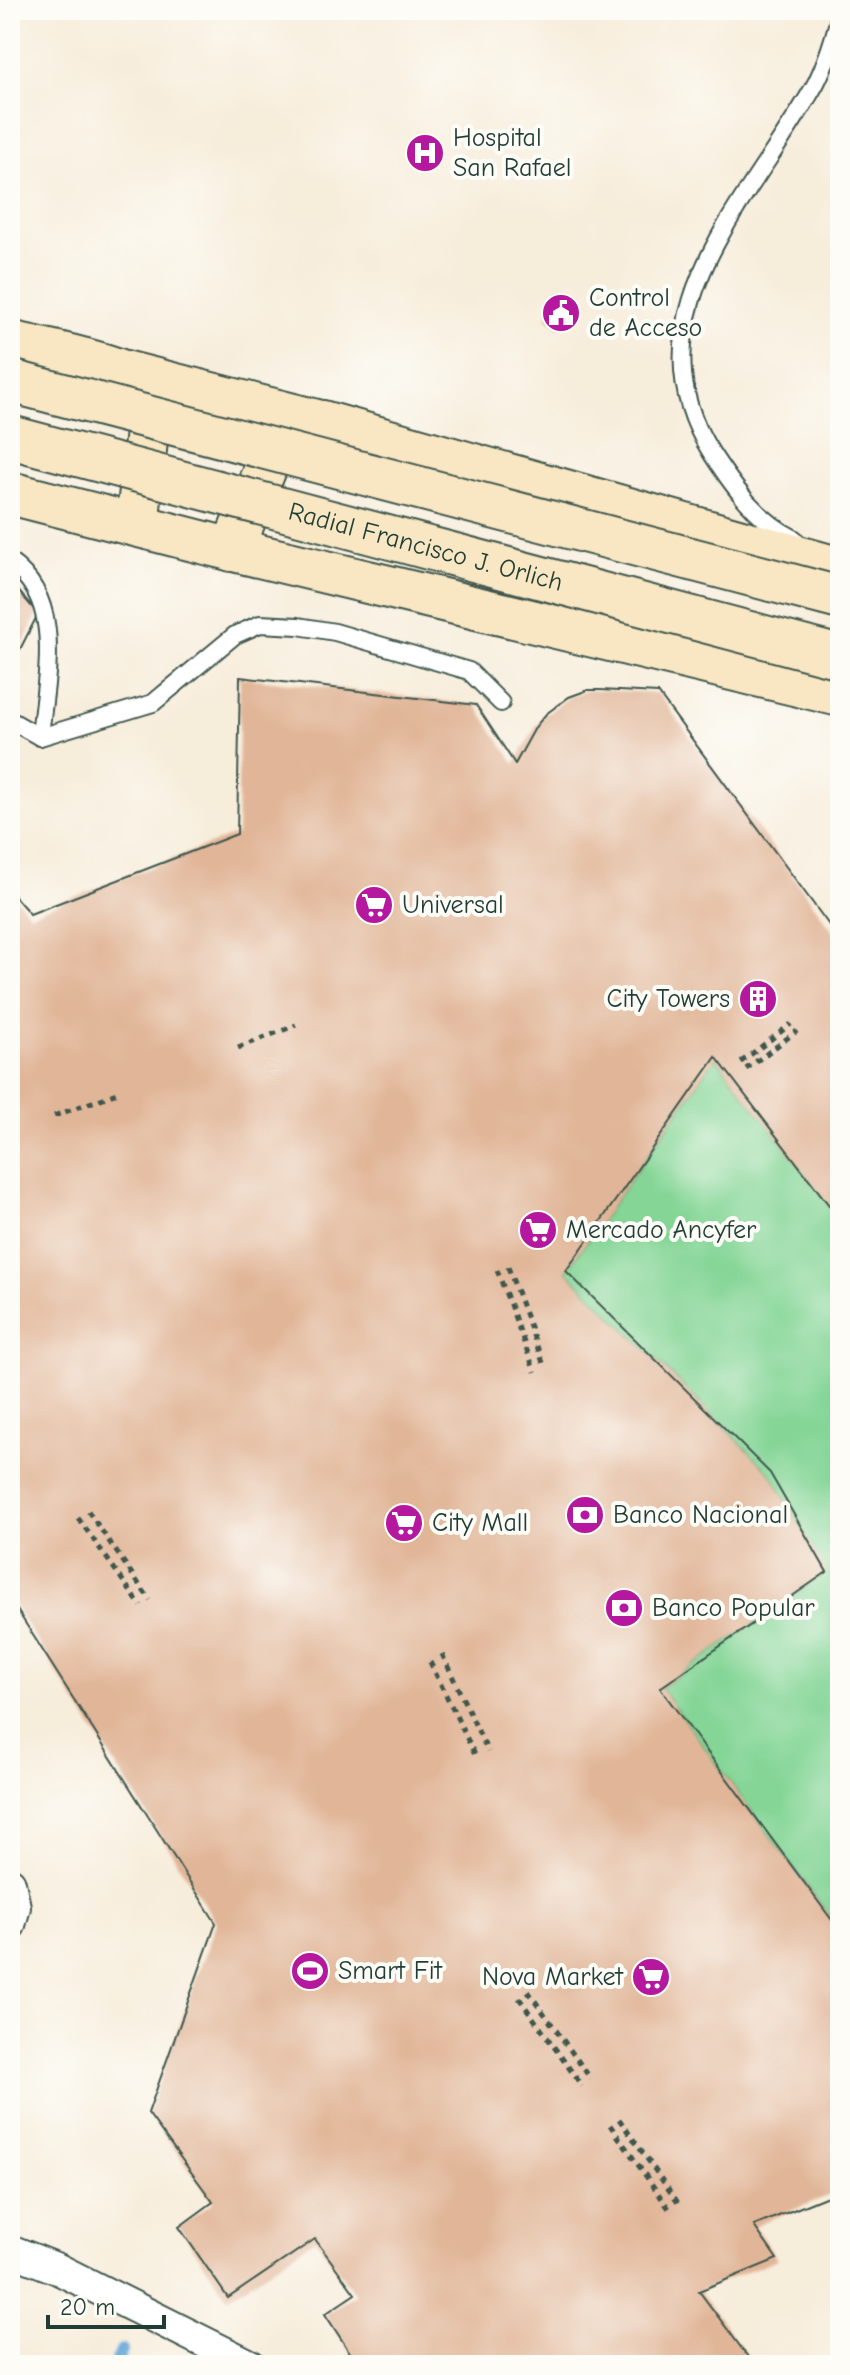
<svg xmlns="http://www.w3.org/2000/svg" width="850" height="2375" font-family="'Comic Neue',sans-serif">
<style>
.green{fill:#84d596;stroke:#528965;stroke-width:2}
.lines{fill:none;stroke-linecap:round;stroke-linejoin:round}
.stream{stroke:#66a7da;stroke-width:12}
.building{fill:#e1b698}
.lane-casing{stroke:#3f574d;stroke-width:20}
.street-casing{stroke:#3f574d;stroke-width:34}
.secondary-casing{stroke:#3f574d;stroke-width:46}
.path{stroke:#3f574d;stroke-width:5;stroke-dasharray:6 6;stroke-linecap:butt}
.lane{stroke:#fff;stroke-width:16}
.street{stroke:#fff;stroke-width:30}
.secondary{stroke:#f9e7c3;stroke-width:42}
.secondary-bridge-casing{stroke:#3f574d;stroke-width:46;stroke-linecap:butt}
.secondary-bridge{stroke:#f9e7c3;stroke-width:42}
.labels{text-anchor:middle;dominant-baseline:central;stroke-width:8;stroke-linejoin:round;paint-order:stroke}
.poi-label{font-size:26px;fill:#1f3d34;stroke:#fdfcf7;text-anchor:start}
.street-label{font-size:26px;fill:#1f3d34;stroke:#fdfcf7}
</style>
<rect width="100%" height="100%" fill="#fdfcf7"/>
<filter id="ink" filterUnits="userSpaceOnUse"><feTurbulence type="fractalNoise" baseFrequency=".0125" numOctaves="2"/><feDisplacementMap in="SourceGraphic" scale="16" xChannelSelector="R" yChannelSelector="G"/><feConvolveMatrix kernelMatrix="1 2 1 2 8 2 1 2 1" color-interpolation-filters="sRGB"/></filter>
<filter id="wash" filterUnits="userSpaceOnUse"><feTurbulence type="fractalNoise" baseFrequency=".006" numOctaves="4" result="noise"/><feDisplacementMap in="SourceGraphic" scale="32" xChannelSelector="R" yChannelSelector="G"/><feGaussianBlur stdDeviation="1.8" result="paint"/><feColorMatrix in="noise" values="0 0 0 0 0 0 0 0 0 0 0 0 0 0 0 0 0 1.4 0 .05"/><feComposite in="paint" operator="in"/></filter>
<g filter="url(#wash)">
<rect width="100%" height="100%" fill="#f7eddb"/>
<!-- green -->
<path class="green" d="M716,1057L840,1218V1931L660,1688L826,1572L770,1473L566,1271Z"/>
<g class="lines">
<!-- stream -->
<path class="stream" d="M115,2365L122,2350"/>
</g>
<g id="blocks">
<!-- building -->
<g class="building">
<path d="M562,298L576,308L560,328L546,317Z"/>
<path d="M10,581L38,614L10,669Z"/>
<path d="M240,677L476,705L515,764L536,726L546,714L569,697L588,690H600L658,693L840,940V1209L835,1213L716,1057L566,1271L770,1473L827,1572L660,1688L840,1931V2191L754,2226L777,2259L699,2291L754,2365H358L325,2314L355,2294L315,2239L228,2298L179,2227L213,2202L148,2113L216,1923L10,1599V891L30,914L237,834Z"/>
</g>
</g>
</g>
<g filter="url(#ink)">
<use href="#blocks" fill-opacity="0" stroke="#3f574d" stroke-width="2"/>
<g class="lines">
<!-- lane casing -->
<g class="lane-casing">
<g id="lane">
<path d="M795,539C757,520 734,488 712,454C624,316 754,197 816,83C827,61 834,38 840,14"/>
<path d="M10,562C66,602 45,679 40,737"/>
<path d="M10,720L40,737L153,703L235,635L260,624L298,626L335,632L469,671L501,703"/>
</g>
</g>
<!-- street casing -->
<g class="street-casing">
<g id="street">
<path d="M10,1883L15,1907L10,1925"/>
<path d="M10,2250L58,2269L250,2365"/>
</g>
</g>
<!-- secondary casing -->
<g class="secondary-casing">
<g id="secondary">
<path d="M10,342C34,348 118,365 133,377C145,387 148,397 149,411L139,508"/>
<path d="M125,372L321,422"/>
<path d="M10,493L217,546L840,695"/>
<path d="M232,550L279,434C292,421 304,421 322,422L840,569"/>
</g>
</g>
<!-- path -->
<g class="path">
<path d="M238,1048L296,1025"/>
<path d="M741,1062L791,1024"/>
<path d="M746,1069L797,1031"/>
<path d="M54,1116L117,1093"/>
<path d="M508,1267L545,1368"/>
<path d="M497,1270L535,1372"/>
<path d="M88,1511L150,1600"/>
<path d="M78,1518L141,1606"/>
<path d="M442,1654L488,1752"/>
<path d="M430,1662L477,1759"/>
<path d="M528,1991L591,2079"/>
<path d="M519,1998L582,2086"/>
<path d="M619,2119L681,2207"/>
<path d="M610,2125L672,2213"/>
</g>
<!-- lane -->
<use href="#lane" class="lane"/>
<!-- street -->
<use href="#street" class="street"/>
<!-- secondary -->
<use href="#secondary" class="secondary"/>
<!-- secondary-bridge casing -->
<g class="secondary-bridge-casing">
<g id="secondary-bridge">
<path d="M10,381L840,598"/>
<path id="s1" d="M10,437L840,657"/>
</g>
</g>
<!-- secondary-bridge -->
<use href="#secondary-bridge" class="secondary-bridge"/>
</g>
</g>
<!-- icons -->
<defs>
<g id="hospital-disc" transform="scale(2)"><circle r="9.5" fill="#b5179e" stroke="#fdfcf7"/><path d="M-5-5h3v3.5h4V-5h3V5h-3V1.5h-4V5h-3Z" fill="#fff"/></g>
<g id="civic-disc" transform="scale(2)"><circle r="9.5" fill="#b5179e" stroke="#fdfcf7"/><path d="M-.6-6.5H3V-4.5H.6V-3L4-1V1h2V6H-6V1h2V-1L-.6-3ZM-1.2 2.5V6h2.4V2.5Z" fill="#fff"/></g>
<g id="supermarket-disc" transform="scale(2)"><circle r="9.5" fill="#b5179e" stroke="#fdfcf7"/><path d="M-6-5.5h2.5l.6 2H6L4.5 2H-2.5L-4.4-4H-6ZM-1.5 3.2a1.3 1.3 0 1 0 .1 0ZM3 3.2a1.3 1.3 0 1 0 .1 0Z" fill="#fff"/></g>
<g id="building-disc" transform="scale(2)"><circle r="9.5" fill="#b5179e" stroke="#fdfcf7"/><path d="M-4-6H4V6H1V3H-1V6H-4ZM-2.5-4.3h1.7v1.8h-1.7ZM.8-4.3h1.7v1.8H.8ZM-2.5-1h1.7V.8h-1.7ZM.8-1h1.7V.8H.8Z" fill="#fff"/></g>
<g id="bank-disc" transform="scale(2)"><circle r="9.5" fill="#b5179e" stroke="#fdfcf7"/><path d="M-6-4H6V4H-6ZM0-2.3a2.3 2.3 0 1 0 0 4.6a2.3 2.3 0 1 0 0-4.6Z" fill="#fff"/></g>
<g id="stadium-disc" transform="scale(2)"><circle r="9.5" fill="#b5179e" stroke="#fdfcf7"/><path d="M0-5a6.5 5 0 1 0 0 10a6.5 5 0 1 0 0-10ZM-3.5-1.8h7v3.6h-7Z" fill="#fff"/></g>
</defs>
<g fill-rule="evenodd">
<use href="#hospital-disc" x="425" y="153"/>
<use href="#civic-disc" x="561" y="313"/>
<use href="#supermarket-disc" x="374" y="905"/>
<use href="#building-disc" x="758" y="999"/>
<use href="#supermarket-disc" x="538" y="1230"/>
<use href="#bank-disc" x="585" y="1515"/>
<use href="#supermarket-disc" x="404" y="1523"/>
<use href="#bank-disc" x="624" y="1608"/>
<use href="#stadium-disc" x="310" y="1971"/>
<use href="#supermarket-disc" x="651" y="1977"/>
</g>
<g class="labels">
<!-- poi labels -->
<g class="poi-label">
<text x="453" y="138">Hospital<tspan x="453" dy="30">San Rafael</tspan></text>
<text x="589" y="298">Control<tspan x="589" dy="30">de Acceso</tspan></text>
<text x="402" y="905">Universal</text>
<text x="730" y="999" text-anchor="end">City Towers</text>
<text x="566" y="1230">Mercado Ancyfer</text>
<text x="613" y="1515">Banco Nacional</text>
<text x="432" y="1523">City Mall</text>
<text x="652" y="1608">Banco Popular</text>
<text x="338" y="1971">Smart Fit</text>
<text x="623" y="1977" text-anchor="end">Nova Market</text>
</g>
<!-- street labels -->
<g class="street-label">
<text stroke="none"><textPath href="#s1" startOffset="430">Radial Francisco J. Orlich</textPath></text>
</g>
</g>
<!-- margin -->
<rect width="850" height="2375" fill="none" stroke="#fdfcf7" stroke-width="40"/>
<!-- scale -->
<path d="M48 2315v12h116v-12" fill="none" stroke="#1f3d34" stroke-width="4"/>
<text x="60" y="2315" font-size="24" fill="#1f3d34" stroke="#fdfcf7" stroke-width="6" paint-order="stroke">20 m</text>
</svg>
